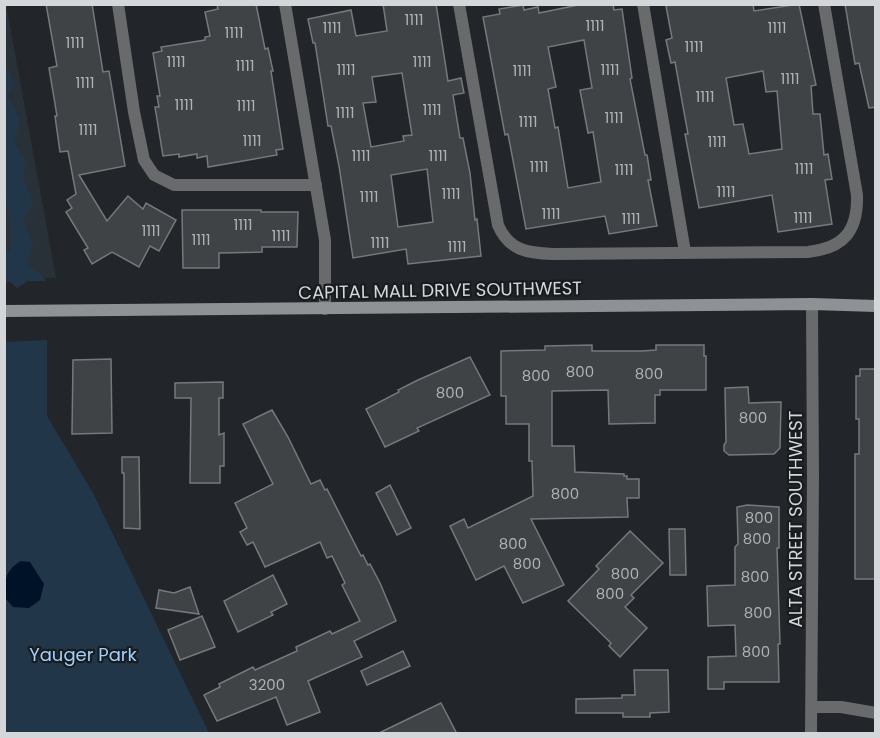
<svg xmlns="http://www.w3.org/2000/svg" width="880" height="738" font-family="Poppins,sans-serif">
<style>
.built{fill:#293138}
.green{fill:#223649}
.water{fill:#001227}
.building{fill:#3f4346;stroke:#75797d;stroke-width:1.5;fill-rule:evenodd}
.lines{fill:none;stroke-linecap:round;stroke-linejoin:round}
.street{stroke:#696a6c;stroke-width:12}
.secondary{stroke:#8f9295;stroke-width:12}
.labels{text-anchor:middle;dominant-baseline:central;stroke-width:4.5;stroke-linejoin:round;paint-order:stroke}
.number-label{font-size:15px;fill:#afb2b4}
.street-label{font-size:18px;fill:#d4d7d9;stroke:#191c1f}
.park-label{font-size:18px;fill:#a1d0ff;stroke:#191c1f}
</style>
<rect width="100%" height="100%" fill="#222529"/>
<!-- built -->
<path class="built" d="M6,4L56,278L5,277Z"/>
<!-- green -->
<g class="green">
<path d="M5,66L14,82L8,96L20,120L14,143L26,161L23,178L33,203L23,220L33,243L27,263L47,281H28L17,288L11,282H5V252H10L11,229L4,184Z"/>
<path d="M47,340V416L93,493L209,733H5L4,342Z"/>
</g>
<!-- water -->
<path class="water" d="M21,561L30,562L44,584L40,600L29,608L13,607L5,598C4,581 5,570 21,561Z"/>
<!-- building -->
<g class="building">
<path d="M46,4H92L103,72L109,71L125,166L79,175L107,221L128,196L143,209L146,203L176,220L159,251L150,246L139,267L112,252L92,264L84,250L88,248L66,212L72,208L67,200L76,194L68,151L60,152L55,116H57L49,68L57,66Z"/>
<path d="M256,4L265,49L268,48L273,71H271L283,149L276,150L277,155L208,167L207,156L197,158V154L179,157V154L163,156L155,107H159L157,96H160L153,53L162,51L161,47L205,40V37L210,36L205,12L218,9L217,5Z"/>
<path d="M383,4H436L448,81L461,78L464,93L453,95L460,138H463L470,173L475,220L477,219L481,256L408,264L406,249L353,258L339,166L331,126H328L315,43H313L308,19L351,10L356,36L387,31ZM402,73L412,135L403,136L404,141L371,147L363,103L376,102L372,77ZM427,169L433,222L398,227L391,175Z"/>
<path d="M583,4H613L614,10L622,9L632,78L630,79L645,155H647L651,180H648L657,226L609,234L605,216L526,229L508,134L505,135L483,17L500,14L499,9L523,5L524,10L538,7L539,13ZM584,40L592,88L580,90L588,133L593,132L601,182L568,188L558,127L555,128L548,89L556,87L548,47Z"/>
<path d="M674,4H753L754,11L799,4L816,85L811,86L813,114H820L824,155L828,154L832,179L825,180L832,224L778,232L772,195L699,208L685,134H688L675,62L671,63L666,40L672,38L666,6ZM763,71L766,92L777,91L782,149L749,154L743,124L734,125L726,78Z"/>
<path d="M845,4H876V107L869,108L859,63L855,64Z"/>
<path d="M182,210H261V212H298L297,247H262V252L219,253V268H183Z"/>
<path d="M592,345V351H642L656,350V345H704V356H706V390H660V395H655V423L609,424L608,390L552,391V446H574L575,472L624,474V476H627V479H639V498H627L628,517L531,519L564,585L523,603L504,566L476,580L450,526L464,519L468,528L533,496L532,461H529V424H506V396H501V351L545,350V346Z"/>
<path d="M470,357L490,395L417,428L419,431L385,447L366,409L399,392L398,390L418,380Z"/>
<path d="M111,359L112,433L72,434L73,360Z"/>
<path d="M860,369H876V579H855V454H859V419H856V376H860Z"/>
<path d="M223,382V398H219V435L224,433V466H220V483H190L191,398H175V383Z"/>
<path d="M748,387L749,403L781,402L780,448L774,454L729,455L724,451V445L726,442L725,388Z"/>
<path d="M272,410L288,437L311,484L320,480L325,490L327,489L361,556L363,555L368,565L370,564L380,583L396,621L354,641L362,657L308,681L320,712L287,725L276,697L217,721L204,695L220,687L219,684L253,667L255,670L297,651L296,647L330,631L332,634L360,621L342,585L345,583L332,556L327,558L320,542L265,567L253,542L247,545L240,532L247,528L235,503L273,484L243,424Z"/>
<path d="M122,457H139L140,529L124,528V473H122Z"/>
<path d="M390,485L411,528L397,535L376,493Z"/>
<path d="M747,505L779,507V548H777L780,644H778L779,682H724V689H708V657L736,656L735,625L708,626L707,586L735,585V547L738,544L737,507Z"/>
<path d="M669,529H685L686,575H670Z"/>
<path d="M630,531L663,563L631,595L634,598L625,607L647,628L620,657L609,646L611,643L568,601L599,569L596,566Z"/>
<path d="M273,575L287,604L271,612L273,615L238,632L224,601Z"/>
<path d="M190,587L199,614L156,608L159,590L174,593Z"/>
<path d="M202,616L215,647L180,660L168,630Z"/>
<path d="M403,651L410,666L367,685L361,671Z"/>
<path d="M634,670H668L669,712L650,713V717H623V713H576V699L622,698V695H635Z"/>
<path d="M441,703L457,734H377Z"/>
</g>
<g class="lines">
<!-- street -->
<g class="street">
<path d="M118,4L134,112L144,160L154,175L174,185H316"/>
<path d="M285,4L325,240V309"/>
<path d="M459,4L498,225C509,251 528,253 553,254L808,252C844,248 858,231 857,195L824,4"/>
<path d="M643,4L685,252"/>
<path d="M812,707H841L876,713"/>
<path d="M811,734L813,477L812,304"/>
</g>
<!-- secondary -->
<path class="secondary" d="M4,311L812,304L876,306"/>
</g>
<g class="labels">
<!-- number labels -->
<g class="number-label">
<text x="414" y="19">1111</text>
<text x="595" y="25">1111</text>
<text x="332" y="27">1111</text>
<text x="777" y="27">1111</text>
<text x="234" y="32">1111</text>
<text x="75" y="42">1111</text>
<text x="694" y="46">1111</text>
<text x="176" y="61">1111</text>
<text x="422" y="61">1111</text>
<text x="245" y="65">1111</text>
<text x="346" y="69">1111</text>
<text x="610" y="69">1111</text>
<text x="522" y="70">1111</text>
<text x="790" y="78">1111</text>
<text x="85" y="82">1111</text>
<text x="705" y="96">1111</text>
<text x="184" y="104">1111</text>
<text x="246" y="105">1111</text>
<text x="432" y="109">1111</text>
<text x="345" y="112">1111</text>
<text x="614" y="117">1111</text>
<text x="528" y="121">1111</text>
<text x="88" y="129">1111</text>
<text x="252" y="140">1111</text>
<text x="717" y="141">1111</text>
<text x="361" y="155">1111</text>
<text x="438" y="155">1111</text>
<text x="539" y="166">1111</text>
<text x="804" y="168">1111</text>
<text x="624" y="169">1111</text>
<text x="726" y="191">1111</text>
<text x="451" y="193">1111</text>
<text x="369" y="196">1111</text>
<text x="551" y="213">1111</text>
<text x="803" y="217">1111</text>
<text x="631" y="218">1111</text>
<text x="243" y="224">1111</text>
<text x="151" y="230">1111</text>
<text x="281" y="235">1111</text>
<text x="201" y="239">1111</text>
<text x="380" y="242">1111</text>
<text x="457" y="246">1111</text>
<text x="580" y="371">800</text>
<text x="649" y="373">800</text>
<text x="536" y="375">800</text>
<text x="450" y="392">800</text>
<text x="753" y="417">800</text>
<text x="565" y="493">800</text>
<text x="759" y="517">800</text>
<text x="757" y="538">800</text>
<text x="513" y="543">800</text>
<text x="527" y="563">800</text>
<text x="625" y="573">800</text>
<text x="755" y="576">800</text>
<text x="610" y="593">800</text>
<text x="758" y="612">800</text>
<text x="756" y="651">800</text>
<text x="267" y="684">3200</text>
</g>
<!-- street labels -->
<g class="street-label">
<text transform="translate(440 290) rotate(-1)">CAPITAL MALL DRIVE SOUTHWEST</text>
<text transform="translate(795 519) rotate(-90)">ALTA STREET SOUTHWEST</text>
</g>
<!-- park labels -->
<g class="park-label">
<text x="83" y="654">Yauger Park</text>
</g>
</g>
<!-- border -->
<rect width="880" height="738" fill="none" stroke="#d4d7d9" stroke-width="12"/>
</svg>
